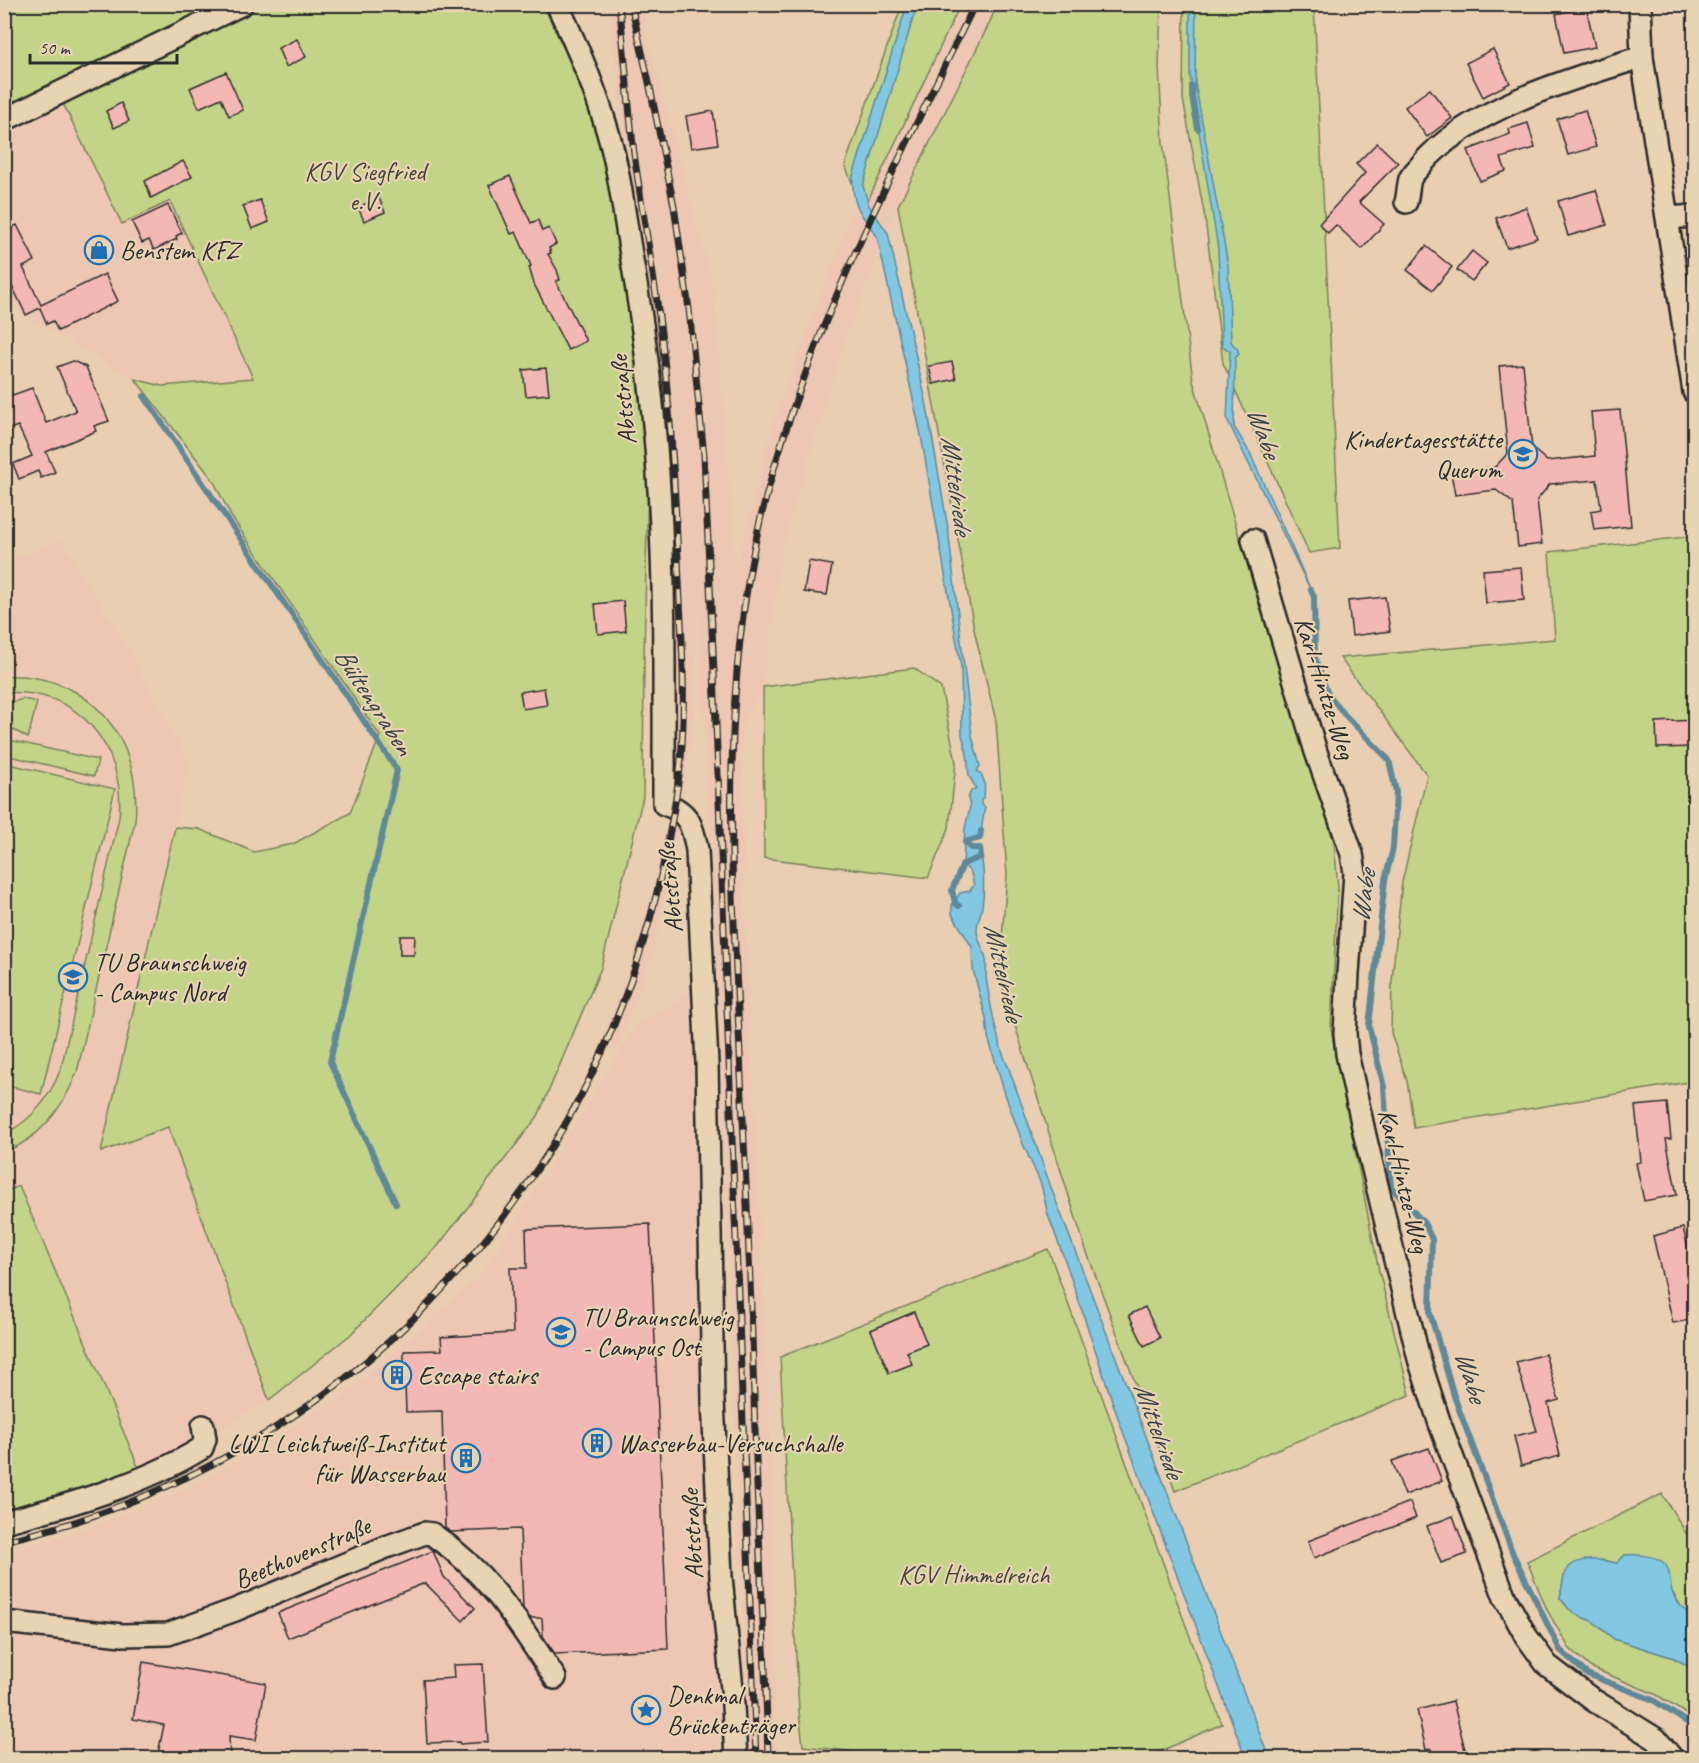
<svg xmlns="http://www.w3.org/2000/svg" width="1699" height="1763" font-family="Caveat,sans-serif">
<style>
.built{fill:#edc7b3}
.green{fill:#c3d488;stroke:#77805a;stroke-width:1.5}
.water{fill:#82c8e3;stroke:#5f8999;stroke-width:1.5}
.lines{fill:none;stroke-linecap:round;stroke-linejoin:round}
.stream{stroke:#5f8999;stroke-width:6}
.building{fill:#f4b8b4;stroke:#2b2b2b;stroke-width:1.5}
.street-casing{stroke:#2b2b2b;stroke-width:26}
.street{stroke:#e8d3b2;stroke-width:21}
.rail-casing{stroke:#2b2b2b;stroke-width:7}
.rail{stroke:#e8d3b2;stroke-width:4.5;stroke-dasharray:14;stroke-linecap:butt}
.labels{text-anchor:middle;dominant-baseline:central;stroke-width:4.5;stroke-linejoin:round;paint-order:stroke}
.park-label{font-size:26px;fill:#424439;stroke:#e8d3b2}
.poi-label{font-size:26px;fill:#2b2b2b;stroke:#e8d3b2;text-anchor:start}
.street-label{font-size:26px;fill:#2b2b2b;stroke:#e8d3b2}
.water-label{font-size:27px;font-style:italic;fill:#384347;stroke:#e8d3b2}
</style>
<rect width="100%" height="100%" fill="#eaceb2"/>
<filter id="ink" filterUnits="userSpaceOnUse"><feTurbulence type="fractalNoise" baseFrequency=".0167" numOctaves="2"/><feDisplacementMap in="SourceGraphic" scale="12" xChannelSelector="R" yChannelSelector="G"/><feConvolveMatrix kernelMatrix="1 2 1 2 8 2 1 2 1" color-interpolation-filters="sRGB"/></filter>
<g filter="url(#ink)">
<!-- built -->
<g class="built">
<path d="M609,5H639L714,290L736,569L773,423L847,226L958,5H997L989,24L898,206L846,336L783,545L763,687L742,725L745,915L770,1435L776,1758H748L720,1052L698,599L694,716L679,828L654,951L616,1052L600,1043L631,966L655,882L666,823L669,793L648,298L621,111Z"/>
<path d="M64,104L122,224L170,201L253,378L162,386L135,379L22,314L5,276L4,133Z"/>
<path d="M61,540L133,657L189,763L101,1152L168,1127L269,1400L221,1429L187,1445L141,1473L20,1186L5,1192V563Z"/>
<path d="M693,991L720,1758H5V1551L84,1530L200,1483L348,1392L483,1273L637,1025Z"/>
</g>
<!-- green -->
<g class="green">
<path d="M5,5H543L589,101L608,182L637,350L648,481L644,657L643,797L601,968L538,1116L438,1246L350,1335L269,1400L168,1127L101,1152L175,827L199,829L254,852L293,844L350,813L380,736L231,516L213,480L135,379L162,386L253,378L170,201L122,224L54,85L5,108Z"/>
<path d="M902,5H960L863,211L845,165Z"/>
<path d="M997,5H1161L1159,67L1163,142L1193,381L1260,607L1334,842L1338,887L1331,1029L1379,1271L1410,1395L1175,1491L1085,1247L999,975L1007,875L996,721L975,634L898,206L989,24Z"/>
<path d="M1184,5H1314L1340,548L1309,553L1223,363L1205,218L1183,99Z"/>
<path d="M1694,536V1081L1414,1128L1407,1081L1391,1033L1392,980L1402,882L1427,775L1340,658L1555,639L1549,552Z"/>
<path d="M914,668L941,688L956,762L949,828L928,878L764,858L763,687Z"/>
<path d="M5,676C90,672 143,739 135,821L77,1072C63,1108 41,1138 5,1152V1134C33,1119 50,1098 61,1068L119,818C126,748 79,687 5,693Z"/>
<path d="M23,699L37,702L28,738L5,725V704Z"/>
<path d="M5,739L98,760L94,776L5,755Z"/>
<path d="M5,763L115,789L41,1094L5,1085Z"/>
<path d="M19,1186L141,1473L5,1518L4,1192Z"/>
<path d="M1048,1249L1222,1724L1145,1758H909L803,1746L799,1711L780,1357Z"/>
<path d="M1662,1494L1694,1546V1618L1683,1610L1671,1590L1625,1555L1617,1563L1601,1560L1565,1572L1560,1598L1569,1609L1579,1616L1592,1621L1614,1639L1674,1658L1694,1669V1719L1657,1695L1590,1667L1569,1648L1547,1610L1527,1561Z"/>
</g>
<!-- water -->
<g class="water">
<path d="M907,5H917L863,186L869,206L888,233L926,401L948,528L972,736L980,766L977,771C986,778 985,785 984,797L981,800V804L985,807L980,838L965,842L971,848H980C984,868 985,886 982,907C981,914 977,922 977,929C976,938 984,948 986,959C987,965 986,971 986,977C989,999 998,1047 1008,1066L1053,1193L1269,1758H1246L1243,1751L1119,1421L1066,1263L1048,1215L1041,1184L1023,1144L1005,1094L988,1037L986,1018L973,970L972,947L952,914V905L960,893L970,891L974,885L971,873L963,864L965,828L970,807L968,798L971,791L976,788L969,776L967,754L962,735L961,667L921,435L877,236C861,214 851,205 853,176Z"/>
<path d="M1190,5H1196L1195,83L1228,265L1231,342L1238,350L1239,354L1235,358L1234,427L1250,453L1314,597L1227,419L1230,351L1222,346L1218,249L1190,75Z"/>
<path d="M1625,1555C1637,1554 1663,1555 1668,1569C1670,1575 1670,1582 1671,1588C1674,1601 1684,1610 1694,1618V1669L1674,1658L1614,1639L1592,1621L1579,1616L1569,1609L1560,1598C1562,1590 1562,1581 1565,1574C1572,1554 1601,1560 1617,1563Z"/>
</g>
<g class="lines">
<!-- stream -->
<g class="stream">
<path d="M1192,86V97L1198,129"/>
<path d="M144,396L397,770L330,1062L396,1204"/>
<path d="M1311,590L1314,597L1315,658L1327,692L1344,714L1389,760L1396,792L1393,848L1385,880L1369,1026L1384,1087L1391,1187L1424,1223L1432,1239L1430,1313L1454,1396L1513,1554L1560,1650L1587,1674L1653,1700L1694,1727"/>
<path d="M959,906L955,903L952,890L963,864L981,857L980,848H971L965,842L980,838L981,831"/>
</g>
</g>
<!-- building -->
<g class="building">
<path d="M1586,7L1595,47L1564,53L1556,14Z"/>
<path d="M297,39L306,57L286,67L278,48Z"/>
<path d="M1493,49L1510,83L1483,97L1466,63Z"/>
<path d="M226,72L243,110L229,116L221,98L199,108L190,88Z"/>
<path d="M1430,89L1452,118L1427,137L1405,107Z"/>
<path d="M121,103L129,121L114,128L106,111Z"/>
<path d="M1585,110L1596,147L1568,155L1557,119Z"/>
<path d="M713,111L718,144L691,148L686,116Z"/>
<path d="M1528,123L1535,148L1501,158L1506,171L1480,181L1468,150L1510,134L1509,129Z"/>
<path d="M1377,143L1398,163L1359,202L1384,224L1362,249L1336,225L1328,233L1319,224L1365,173L1356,164Z"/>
<path d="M183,161L192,177L151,198L145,181Z"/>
<path d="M510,176L531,223L538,220L542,231L549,228L556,244L549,248L551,253L548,254L557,270L560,280L556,281L586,341L568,350L534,284L529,267L531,266L516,232L511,234L489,185Z"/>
<path d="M1596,190L1607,225L1568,236L1558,201Z"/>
<path d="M379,198L385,212L364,221L358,207Z"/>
<path d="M260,200L269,222L252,229L243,206Z"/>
<path d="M168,205L182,233L176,236L177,239L154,250L149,240L142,243L132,222Z"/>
<path d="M1526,207L1537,238L1507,248L1496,218Z"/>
<path d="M17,225L35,261L23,267L41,305L105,274L118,301L58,331L53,321L47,324L40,308L26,315L4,269V231Z"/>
<path d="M1426,246L1452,267L1433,290L1407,270Z"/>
<path d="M1472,251L1487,263L1472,281L1457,270Z"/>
<path d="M73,361L86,367L109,421L94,426L96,431L46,452L55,472L41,478L38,471L19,479L13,464L32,456L18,426L4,431V398L32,388L46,423L76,411L57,367Z"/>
<path d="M952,362L956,379L933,384L929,366Z"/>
<path d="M1523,364L1532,448L1547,461L1595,456L1591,412L1620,410L1631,526L1594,530L1591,511L1601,509L1597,480L1550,484L1537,500L1542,544L1518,547L1513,503L1496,490L1455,495L1451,473L1495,467L1508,453L1499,366Z"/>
<path d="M546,368L549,394L526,396L523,370Z"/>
<path d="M809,561L832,565L827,595L804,592Z"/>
<path d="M1521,567L1524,600L1486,603L1483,570Z"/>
<path d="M1385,597L1390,631L1352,636L1348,601Z"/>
<path d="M623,601L626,631L598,634L595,604Z"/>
<path d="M544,688L547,705L523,709L520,692Z"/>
<path d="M1695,720V747L1657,748L1656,722Z"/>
<path d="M400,936H415L414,955H400Z"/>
<path d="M1667,1103L1671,1139H1666L1677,1195L1644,1201L1636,1163L1641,1162L1635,1106Z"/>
<path d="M650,1224L668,1649L555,1654L543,1636L542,1618H530L523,1608L520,1529L451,1532L445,1528L442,1411L406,1412L405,1385L389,1386V1365H404V1351L442,1350L441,1337L513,1333L510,1268H527L526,1229Z"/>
<path d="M1683,1228L1692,1263L1689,1264L1695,1290V1319L1673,1323L1653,1236Z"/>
<path d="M1145,1307L1160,1338L1144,1346L1129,1315Z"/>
<path d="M914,1312L927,1344L907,1352L912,1364L889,1373L871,1330Z"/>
<path d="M1545,1354L1559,1400L1548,1403L1560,1456L1521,1466L1514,1436L1537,1431L1516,1362Z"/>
<path d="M1429,1448L1442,1481L1405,1495L1392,1461Z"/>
<path d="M1410,1502L1416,1518L1314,1558L1308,1541Z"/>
<path d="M1453,1516L1467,1554L1441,1563L1427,1526Z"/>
<path d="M433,1551L444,1577L475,1608L463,1621L425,1583L288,1638L278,1613Z"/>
<path d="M143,1662L266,1683L256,1740L229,1736L230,1758H157L164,1725L133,1719Z"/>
<path d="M483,1664L488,1742L460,1744L459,1742L427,1743L423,1680L454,1678L453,1665Z"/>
<path d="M1453,1701L1467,1758H1432L1431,1749L1426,1750L1417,1710Z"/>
</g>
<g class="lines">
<!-- street casing -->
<g class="street-casing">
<g id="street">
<path d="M557,4C576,44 594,85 606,126C620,170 624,216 632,260C642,319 650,377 655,436C666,558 664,682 664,804C689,811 693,827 697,850L707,1064L713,1400L721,1577L732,1689L736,1758"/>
<path d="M1640,4L1642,57L1694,392"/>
<path d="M4,120L242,4"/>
<path d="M1406,202C1408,195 1408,186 1410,179C1412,174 1418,169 1421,165C1469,108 1573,78 1642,57"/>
<path d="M1668,218L1694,216"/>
<path d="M1253,540L1316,752L1352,854L1355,873L1348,974L1345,1034L1347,1054L1365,1136L1419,1359L1440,1424L1505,1598L1526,1636L1547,1665L1593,1700L1656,1739L1672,1758"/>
<path d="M4,1522C70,1505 144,1484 202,1448L205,1439L203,1426"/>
<path d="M4,1622L122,1635L168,1634L235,1610L386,1547L425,1533L432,1534C489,1573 518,1622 555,1678"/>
</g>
</g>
<!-- street -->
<use href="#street" class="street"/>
<!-- rail casing -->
<g class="rail-casing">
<g id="rail">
<path d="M631,4L650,87L674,206L689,309L704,455L714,672L756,1758"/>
<path d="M4,1541C165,1505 317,1419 431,1301C556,1171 630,1028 666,852C672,821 678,790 681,759C686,700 682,640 679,581C675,488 670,394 657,302C650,252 641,203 634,153C628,104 625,54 619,4"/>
<path d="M768,1758C765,1638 757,1517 754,1397C751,1297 747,1198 742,1098C734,906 716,711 760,521C804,338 893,173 975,4"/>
</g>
</g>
<!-- rail -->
<use href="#rail" class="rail"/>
</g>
</g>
<!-- icons -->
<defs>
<g id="shop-ring" transform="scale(1.5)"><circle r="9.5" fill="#e8d3b2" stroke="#1f6fb2" stroke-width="1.5"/><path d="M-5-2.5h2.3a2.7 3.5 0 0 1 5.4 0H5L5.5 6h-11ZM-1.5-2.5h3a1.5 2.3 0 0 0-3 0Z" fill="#1f6fb2"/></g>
<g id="school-ring" transform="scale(1.5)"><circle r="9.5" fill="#e8d3b2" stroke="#1f6fb2" stroke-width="1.5"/><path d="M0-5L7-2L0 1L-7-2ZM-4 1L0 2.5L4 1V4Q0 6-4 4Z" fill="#1f6fb2"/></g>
<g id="university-ring" transform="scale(1.5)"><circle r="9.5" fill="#e8d3b2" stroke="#1f6fb2" stroke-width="1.5"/><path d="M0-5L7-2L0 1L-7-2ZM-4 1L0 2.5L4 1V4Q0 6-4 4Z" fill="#1f6fb2"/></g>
<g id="building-ring" transform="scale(1.5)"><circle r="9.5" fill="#e8d3b2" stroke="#1f6fb2" stroke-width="1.5"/><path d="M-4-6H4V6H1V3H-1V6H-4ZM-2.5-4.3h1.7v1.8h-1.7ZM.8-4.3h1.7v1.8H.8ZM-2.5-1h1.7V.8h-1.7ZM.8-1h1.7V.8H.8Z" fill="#1f6fb2"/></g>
<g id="sight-ring" transform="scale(1.5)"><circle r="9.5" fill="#e8d3b2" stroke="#1f6fb2" stroke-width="1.5"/><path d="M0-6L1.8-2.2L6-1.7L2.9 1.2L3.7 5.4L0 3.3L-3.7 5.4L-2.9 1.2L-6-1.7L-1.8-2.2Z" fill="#1f6fb2"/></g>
</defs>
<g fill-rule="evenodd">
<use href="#shop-ring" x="99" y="250"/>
<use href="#school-ring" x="1523" y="454"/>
<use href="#university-ring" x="73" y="977"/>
<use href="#university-ring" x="561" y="1332"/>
<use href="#building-ring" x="397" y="1375"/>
<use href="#building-ring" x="597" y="1443"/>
<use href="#building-ring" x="466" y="1458"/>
<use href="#sight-ring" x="646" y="1710"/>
</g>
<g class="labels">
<!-- park labels -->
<g class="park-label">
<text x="365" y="171">KGV Siegfried<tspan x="365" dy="30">e.V.</tspan></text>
<text x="974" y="1574">KGV Himmelreich</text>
</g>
<!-- poi labels -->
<g class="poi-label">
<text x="120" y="250">Benstem KFZ</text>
<text x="1502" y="439" text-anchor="end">Kindertagesstätte<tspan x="1502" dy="30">Querum</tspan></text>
<text x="94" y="962">TU Braunschweig<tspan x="94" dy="30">- Campus Nord</tspan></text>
<text x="582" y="1317">TU Braunschweig<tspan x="582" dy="30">- Campus Ost</tspan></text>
<text x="418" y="1375">Escape stairs</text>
<text x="445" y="1443" text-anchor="end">LWI Leichtweiß-Institut<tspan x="445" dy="30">für Wasserbau</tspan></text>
<text x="618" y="1443">Wasserbau-Versuchshalle</text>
<text x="667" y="1695">Denkmal<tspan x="667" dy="30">Brückenträger</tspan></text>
</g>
<!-- street labels -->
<g class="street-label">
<text transform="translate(623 400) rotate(-96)">Abtstraße</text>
<text transform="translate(1325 688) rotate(72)">Karl-Hintze-Weg</text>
<text transform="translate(670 888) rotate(-95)">Abtstraße</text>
<text transform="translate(1404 1181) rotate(76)">Karl-Hintze-Weg</text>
<text transform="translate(692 1534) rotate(-93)">Abtstraße</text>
<text transform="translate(302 1553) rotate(-23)">Beethovenstraße</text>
</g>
<!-- water labels -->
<g class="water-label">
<text transform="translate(1264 432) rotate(70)">Wabe</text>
<text transform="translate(957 485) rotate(82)">Mittelriede</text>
<text transform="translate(374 701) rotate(57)">Bültengraben</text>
<text transform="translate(1363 896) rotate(-82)">Wabe</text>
<text transform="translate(1004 972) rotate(77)">Mittelriede</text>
<text transform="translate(1471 1376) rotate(73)">Wabe</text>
<text transform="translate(1159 1430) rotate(70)">Mittelriede</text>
</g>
</g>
<!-- margin -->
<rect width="1699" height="1763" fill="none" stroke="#e8d3b2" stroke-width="24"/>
<rect x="12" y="12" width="1675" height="1739" fill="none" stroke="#2b2b2b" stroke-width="2" filter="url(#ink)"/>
<!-- scale -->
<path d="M30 54v9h147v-9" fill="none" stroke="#2b2b2b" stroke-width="3"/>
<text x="39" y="54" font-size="18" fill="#2b2b2b" stroke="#e8d3b2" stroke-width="4.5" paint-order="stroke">50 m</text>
</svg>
